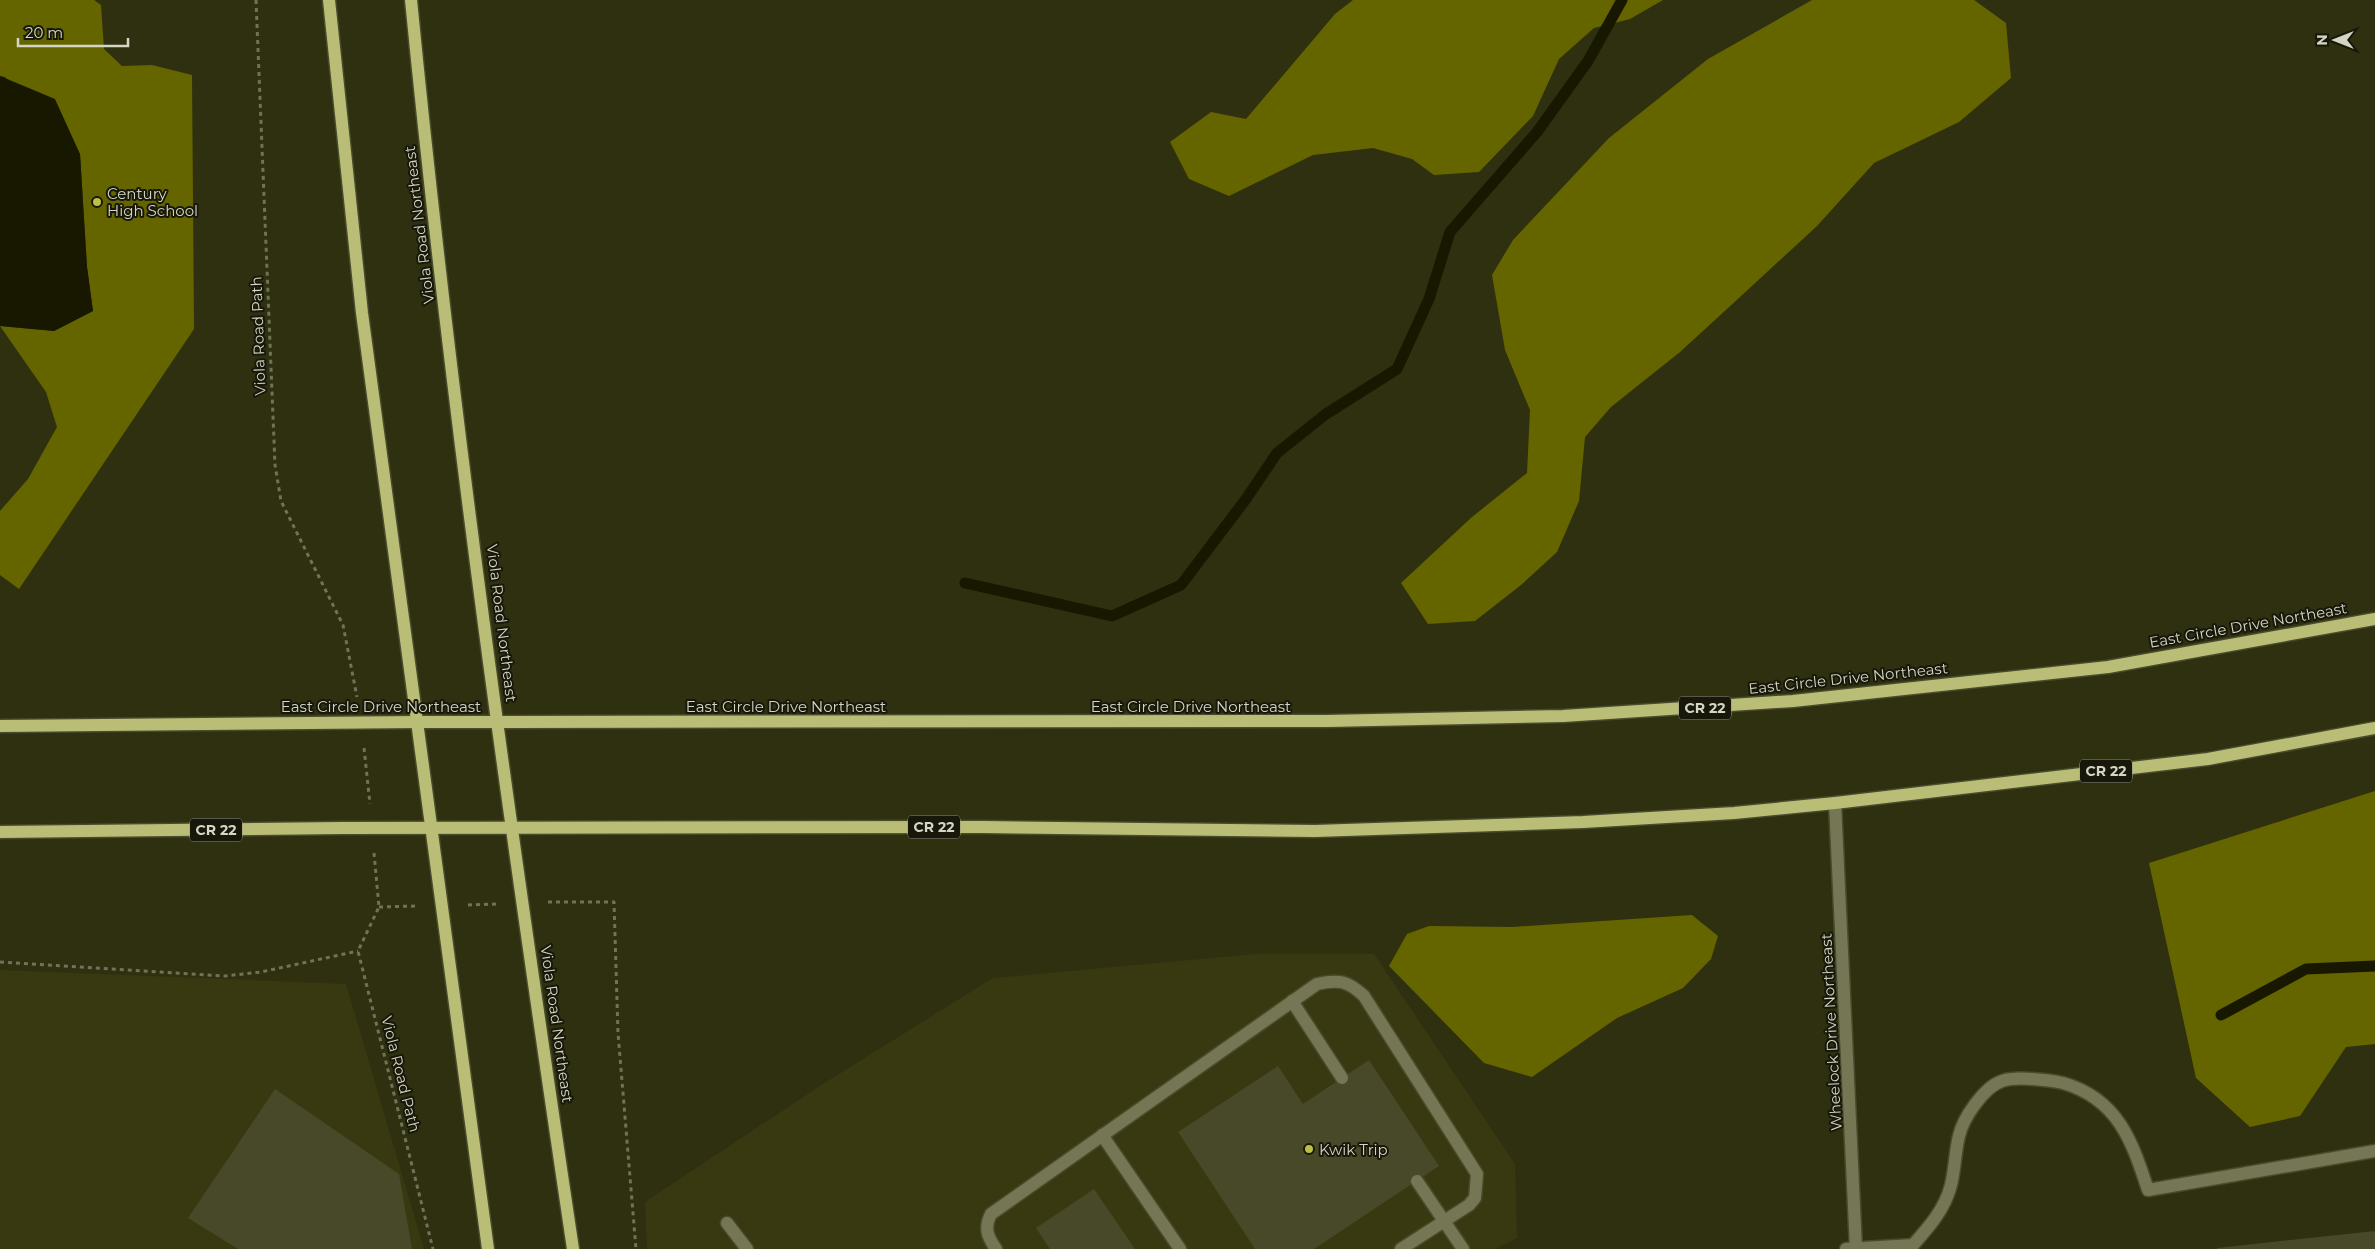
<svg xmlns="http://www.w3.org/2000/svg" width="2375" height="1249" font-family="Montserrat,sans-serif">
<style>
.built{fill:#383910}
.forest{fill:#656500}
.water{fill:#181800}
.lines{fill:none;stroke-linecap:round;stroke-linejoin:round}
.stream{stroke:#181800;stroke-width:11}
.building{fill:#484929}
.minor-tunnel{stroke:#48492b;stroke-width:12;stroke-dasharray:12 6;stroke-linecap:butt}
.minor-casing{stroke:#494b2d;stroke-width:15}
.major-casing{stroke:#494b2d;stroke-width:15}
.path{stroke:#717257;stroke-width:3;stroke-dasharray:4 4;stroke-linecap:butt}
.minor{stroke:#747654;stroke-width:12}
.major{stroke:#babd76;stroke-width:12}
.poi-dot{fill:#bdbf43;stroke:#17170a;stroke-width:2}
.labels{text-anchor:middle;dominant-baseline:central;stroke-width:4;stroke-linejoin:round;paint-order:stroke}
.shield{fill:#17170a;stroke:#9b9d8c;stroke-width:1}
.shield-label{font-size:14px;font-weight:bold;fill:#d4d6c3}
.poi-label{font-size:15px;fill:#d4d6c3;stroke:#17170a;text-anchor:start}
.street-label{font-size:15px;fill:#d4d6c3;stroke:#17170a}
</style>
<rect width="100%" height="100%" fill="#2f3010"/>
<!-- built -->
<g class="built">
<path d="M1255,954H1374L1515,1164L1517,1238L1495,1249H647L645,1202L823,1084L993,978Z"/>
<path d="M0,970L346,984L424,1249H0Z"/>
</g>
<!-- forest -->
<g class="forest">
<path d="M0,0H94L101,5L104,49L122,66L152,65L192,75L194,329L19,589L0,575V511L28,479L57,427L46,392L0,326L54,331L93,311L87,267L80,154L5,77L0,76Z"/>
<path d="M1353,0H1663L1630,19L1594,28L1559,59L1533,116L1479,172L1434,175L1412,159L1373,148L1313,155L1229,196L1189,179L1170,142L1211,112L1246,119L1335,14Z"/>
<path d="M1812,0H1974L2006,23L2011,78L1959,122L1874,163L1817,226L1740,297L1680,352L1611,407L1585,437L1579,501L1557,552L1521,585L1475,621L1428,624L1401,583L1472,517L1527,473L1530,410L1505,350L1492,275L1513,240L1609,138L1708,59Z"/>
<path d="M2375,791V1044L2346,1047L2300,1116L2250,1127L2196,1078L2149,863Z"/>
<path d="M1692,915L1718,936L1711,959L1683,988L1617,1018L1532,1077L1484,1063L1389,966L1407,934L1429,926L1512,927Z"/>
</g>
<!-- water -->
<path class="water" d="M0,76L55,99L80,154L87,267L93,311L54,331L0,326Z"/>
<g class="lines">
<!-- stream -->
<g class="stream">
<path d="M965,583L1112,616L1181,585L1246,499L1277,453L1326,414L1397,369L1429,299L1450,232L1537,132L1588,61L1622,0"/>
<path d="M2221,1015L2306,969L2375,966"/>
</g>
</g>
<!-- building -->
<g class="building">
<path d="M1369,1060L1439,1166L1314,1249H1255L1178,1132L1278,1066L1303,1104Z"/>
<path d="M275,1089L399,1174L412,1249H238L188,1218Z"/>
<path d="M1094,1189L1135,1249H1050L1036,1228Z"/>
<path d="M2375,1231V1249H2217V1248Z"/>
</g>
<g class="lines">
<!-- minor-tunnel -->
<path class="minor-tunnel" d="M1342,1078L1417,1181"/>
<!-- minor casing -->
<g class="minor-casing">
<g id="minor">
<path d="M1835,803L1856,1249"/>
<path d="M1292,1001L1342,1078"/>
<path d="M1102,1135L1180,1249"/>
<path d="M1417,1181L1463,1249"/>
<path d="M727,1223L747,1249"/>
<path d="M996,1249C987,1236 984,1228 991,1214L1317,984C1339,979 1348,981 1364,996L1477,1174L1475,1198L1469,1205L1401,1249"/>
<path d="M1846,1249L1913,1245C1929,1227 1945,1209 1951,1185C1955,1169 1955,1152 1959,1136C1963,1118 1984,1087 2002,1081C2016,1076 2049,1080 2063,1083C2118,1099 2132,1141 2148,1190L2375,1151"/>
</g>
</g>
<!-- major casing -->
<g class="major-casing">
<g id="major">
<path d="M329,0L362,313L488,1249"/>
<path d="M411,0C452,418 511,834 573,1249"/>
<path d="M0,726L418,722L1327,721L1563,716L1793,701L2108,667L2375,619"/>
<path d="M0,832L342,828L983,827L1315,831L1583,822L1734,813L1835,803L2208,759L2375,728"/>
</g>
</g>
<!-- path -->
<g class="path">
<path d="M256,0L275,465L281,501L343,625L357,697"/>
<path d="M364,748L370,804"/>
<path d="M374,853L379,907L358,951L433,1249"/>
<path d="M548,902H614L618,1033L636,1249"/>
<path d="M468,905L497,904"/>
<path d="M379,907L417,906"/>
<path d="M0,962L225,976L261,972L358,951"/>
</g>
<!-- minor -->
<use href="#minor" class="minor"/>
<!-- major -->
<use href="#major" class="major"/>
</g>
<!-- markers -->
<g class="poi-dot">
<circle cx="97" cy="202" r="5"/>
<circle cx="1309" cy="1149" r="5"/>
</g>
<g class="labels">
<!-- shield labels -->
<g class="shield">
<rect x="1679" y="696.5" width="52" height="23" rx="4"/>
<rect x="2080" y="759.5" width="52" height="23" rx="4"/>
<rect x="908" y="815.5" width="52" height="23" rx="4"/>
<rect x="190" y="818.5" width="52" height="23" rx="4"/>
</g>
<g class="shield-label">
<text x="1705" y="708">CR 22</text>
<text x="2106" y="771">CR 22</text>
<text x="934" y="827">CR 22</text>
<text x="216" y="830">CR 22</text>
</g>
<!-- poi labels -->
<g class="poi-label">
<text x="107" y="193">Century<tspan x="107" dy="17">High School</tspan></text>
<text x="1319" y="1149">Kwik Trip</text>
</g>
<!-- street labels -->
<g class="street-label">
<text transform="translate(419 225) rotate(-97)">Viola Road Northeast</text>
<text transform="translate(258 336) rotate(-92)">Viola Road Path</text>
<text transform="translate(502 623) rotate(83)">Viola Road Northeast</text>
<text transform="translate(2248 625) rotate(-10)">East Circle Drive Northeast</text>
<text transform="translate(1848 678) rotate(-6)">East Circle Drive Northeast</text>
<text x="381" y="706">East Circle Drive Northeast</text>
<text x="786" y="706">East Circle Drive Northeast</text>
<text x="1191" y="706">East Circle Drive Northeast</text>
<text transform="translate(557 1024) rotate(82)">Viola Road Northeast</text>
<text transform="translate(1831 1032) rotate(-93)">Wheelock Drive Northeast</text>
<text transform="translate(401 1074) rotate(76)">Viola Road Path</text>
</g>
</g>
<!-- north arrow -->
<g transform="translate(2335 40) rotate(270)" stroke="#17170a" stroke-width="4" paint-order="stroke">
<path d="M0-4L9 19L0 12L-9 19Z" fill="#d4d6c3"/>
<text y="-8" font-size="14" font-weight="bold" text-anchor="middle" fill="#d4d6c3">N</text>
</g>
<!-- scale -->
<path d="M18 38v8h110v-8" fill="none" stroke="#d4d6c3" stroke-width="2.5"/>
<text x="25" y="38" font-size="15" fill="#d4d6c3" stroke="#17170a" stroke-width="4" paint-order="stroke">20 m</text>
</svg>
